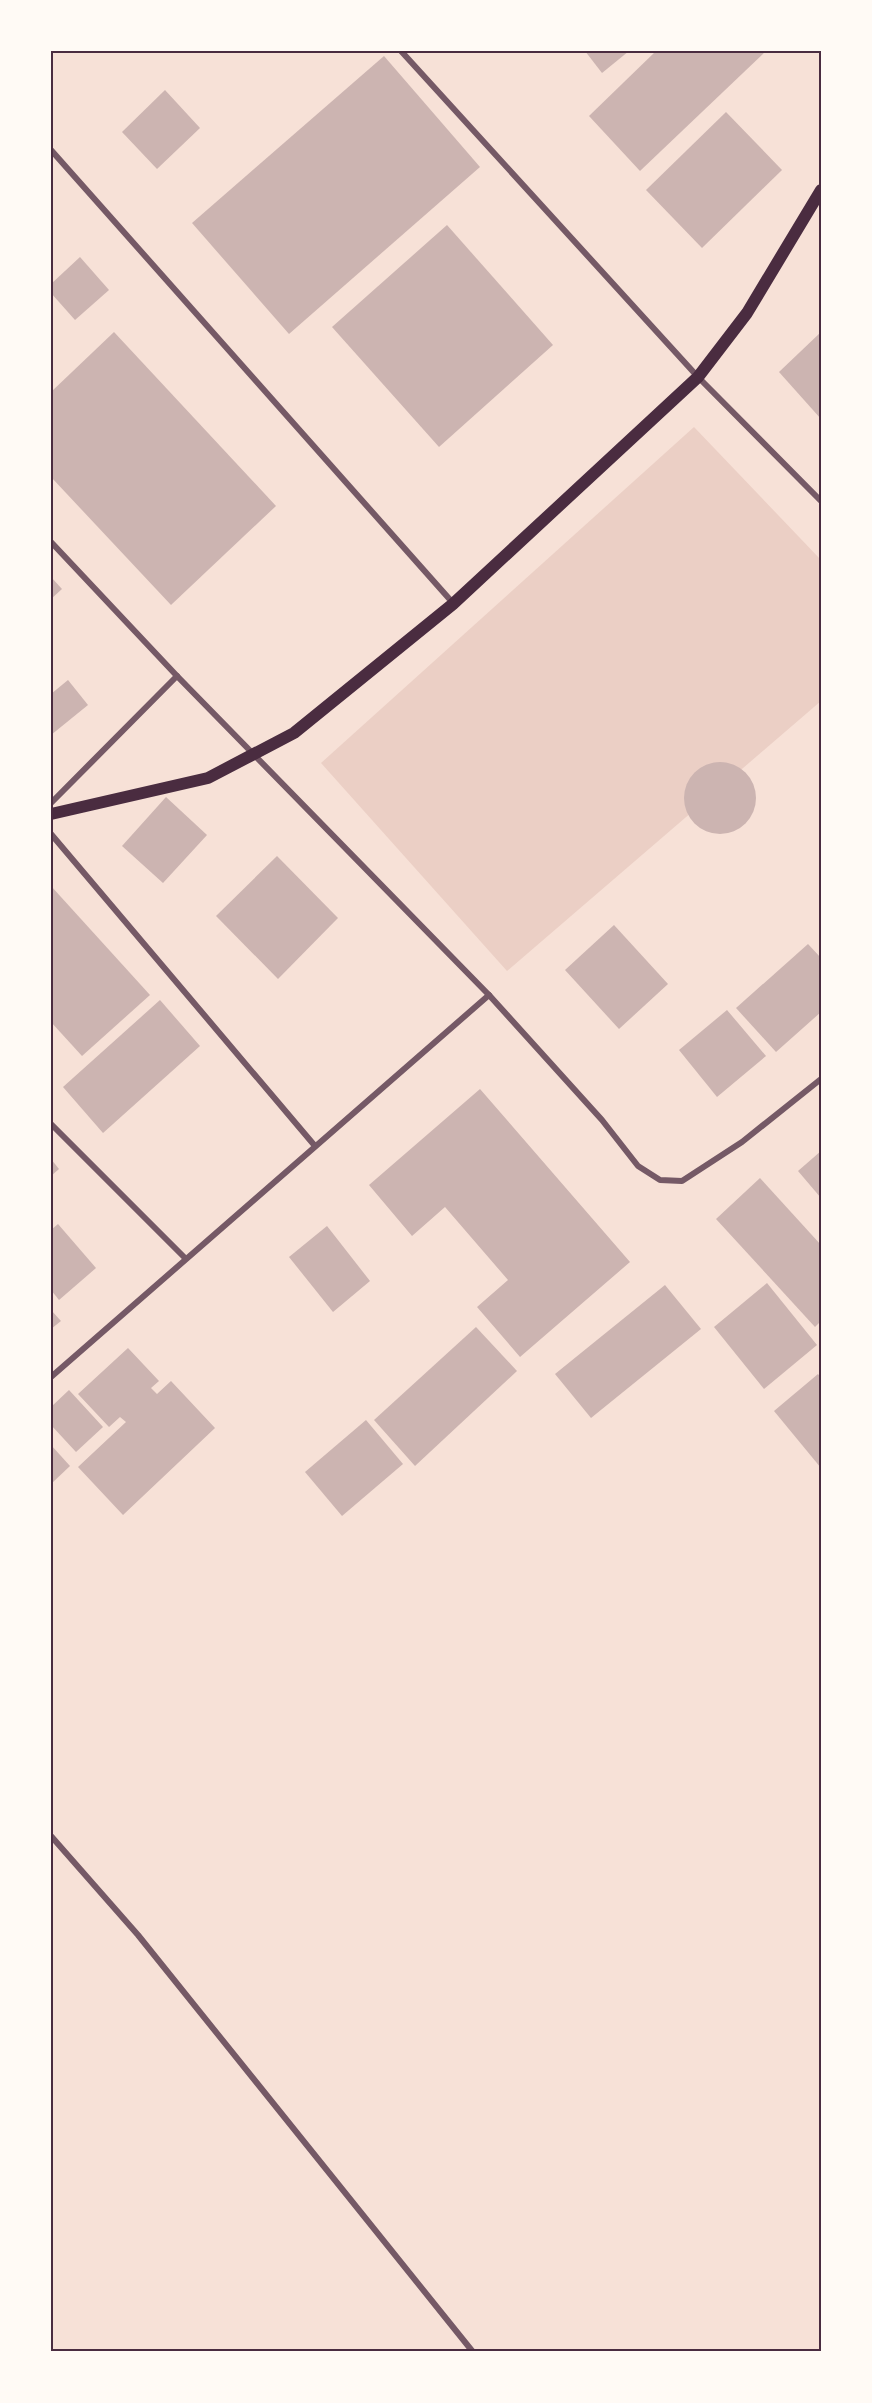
<svg xmlns="http://www.w3.org/2000/svg" width="872" height="2403" font-family="Inter,sans-serif">
<style>
.green{fill:#ebcfc5}
.building{fill:#ccb4b1}
.lines{fill:none;stroke-linecap:round;stroke-linejoin:round}
.minor{stroke:#755966;stroke-width:6}
.secondary{stroke:#4a2c40;stroke-width:12}
.neatline{fill:none;stroke:#4a2c40;stroke-width:2}
</style>
<rect width="100%" height="100%" fill="#f7e1d7"/>
<!-- green -->
<path class="green" d="M694,427L821,560V701L507,971L321,763Z"/>
<!-- building -->
<g class="building">
<path d="M585,51H629L602,73Z"/>
<path d="M656,51H766L640,171L589,116Z"/>
<path d="M384,56L480,167L289,334L192,223Z"/>
<path d="M165,90L200,128L157,169L122,132Z"/>
<path d="M726,112L782,170L702,248L646,190Z"/>
<path d="M447,225L553,345L439,447L332,327Z"/>
<path d="M80,257L109,290L75,320L51,293V284Z"/>
<path d="M114,332L276,506L171,605L51,477V392Z"/>
<path d="M821,332V419L779,372Z"/>
<path d="M51,577L62,589L51,599Z"/>
<path d="M68,680L88,705L51,735V694Z"/>
<circle cx="720" cy="798" r="36"/>
<path d="M166,797L207,835L163,883L122,846Z"/>
<path d="M277,856L338,918L278,979L216,916Z"/>
<path d="M51,886L150,995L82,1056L51,1022Z"/>
<path d="M614,925L668,984L619,1029L565,970Z"/>
<path d="M808,944L821,958V1012L776,1052L736,1008Z"/>
<path d="M160,1000L200,1046L103,1133L63,1087Z"/>
<path d="M727,1010L766,1056L717,1097L679,1050Z"/>
<path d="M480,1089L630,1262L520,1357L477,1307L508,1280L445,1207L412,1236L369,1185Z"/>
<path d="M821,1151V1198L798,1171Z"/>
<path d="M51,1159L59,1169L51,1176Z"/>
<path d="M760,1178L821,1245V1321L815,1327L716,1219Z"/>
<path d="M58,1224L96,1268L59,1300L51,1290V1230Z"/>
<path d="M327,1226L370,1281L333,1312L289,1257Z"/>
<path d="M767,1283L817,1345L764,1389L714,1327Z"/>
<path d="M665,1285L701,1329L591,1418L555,1374Z"/>
<path d="M51,1310L61,1321L51,1329Z"/>
<path d="M476,1327L517,1371L415,1466L374,1420Z"/>
<path d="M128,1348L159,1381L151,1388L157,1394L171,1381L215,1428L123,1515L78,1467L126,1422L120,1417L109,1427L78,1394Z"/>
<path d="M818,1374L821,1378V1468L774,1411Z"/>
<path d="M69,1390L103,1427L76,1452L51,1425V1407Z"/>
<path d="M366,1420L403,1464L342,1516L305,1472Z"/>
<path d="M51,1445L70,1466L51,1484Z"/>
</g>
<g class="lines">
<!-- minor -->
<g class="minor">
<path d="M401,51L698,377L821,501"/>
<path d="M51,150L453,603"/>
<path d="M51,542L177,676L489,995L602,1120L638,1166L660,1180L682,1181L742,1142L821,1079"/>
<path d="M51,803L177,676"/>
<path d="M51,834L315,1146"/>
<path d="M51,1124L185,1258"/>
<path d="M51,1377L489,995"/>
<path d="M51,1836L138,1935L473,2352"/>
</g>
<!-- secondary -->
<path class="secondary" d="M51,814L208,778L294,733L453,604L698,377L747,313L821,190"/>
</g>
<!-- border -->
<rect width="872" height="2403" fill="none" stroke="#fffaf5" stroke-width="105"/>
<rect x="52" y="52" width="768" height="2298" class="neatline"/>
</svg>
